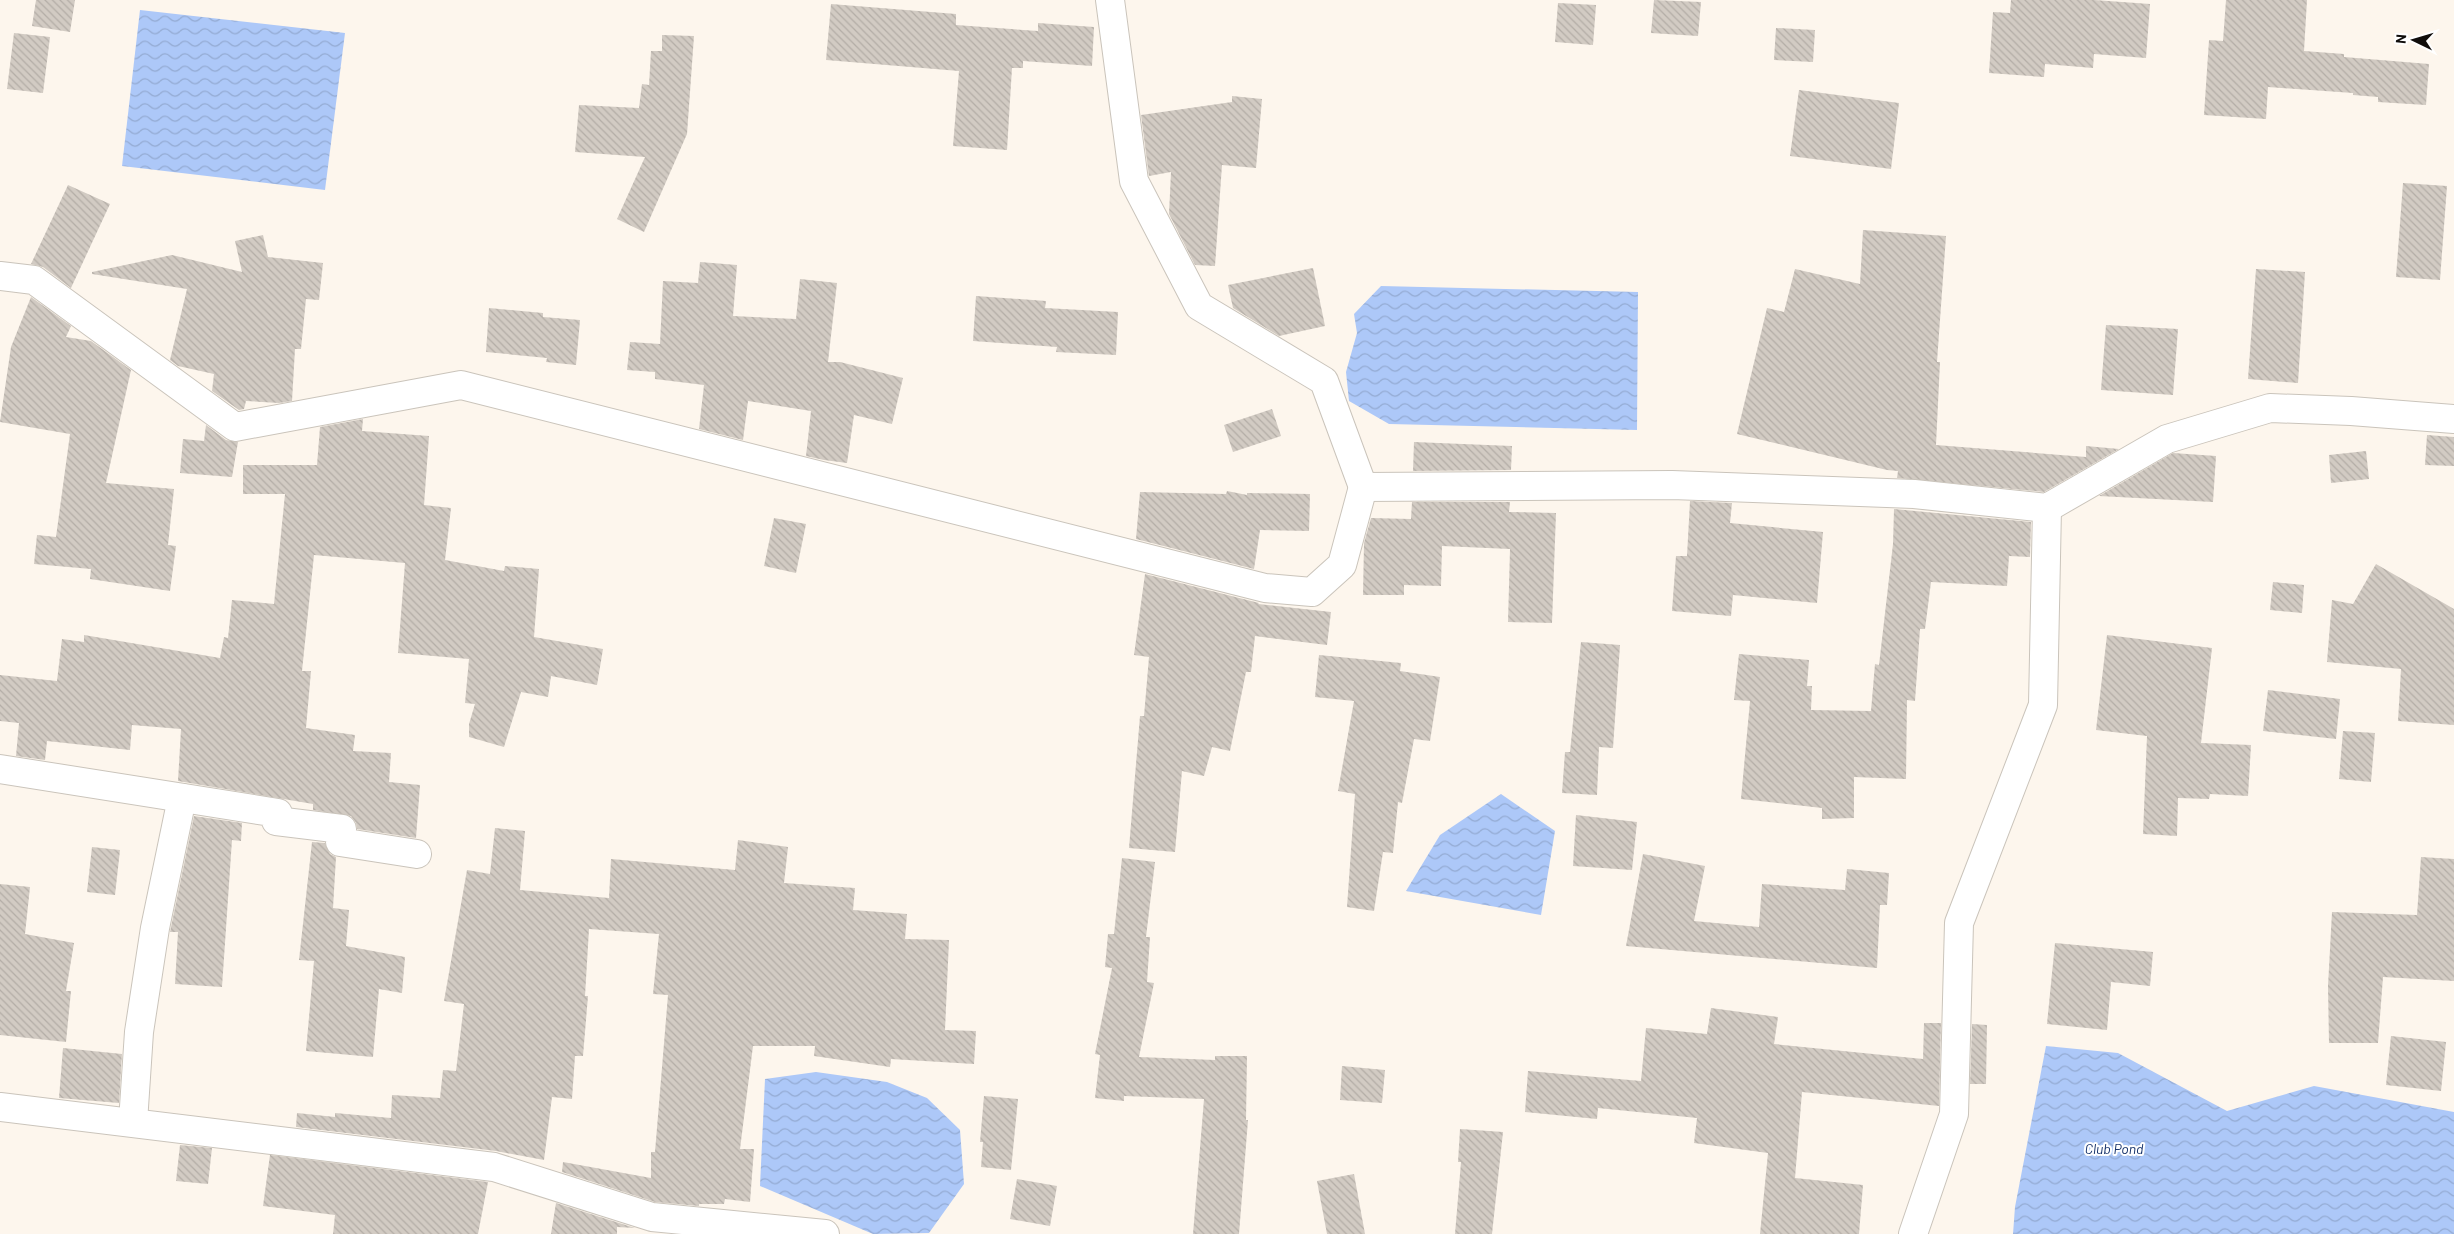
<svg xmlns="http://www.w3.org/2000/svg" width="2454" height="1234" font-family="Barlow,sans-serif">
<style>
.water{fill:url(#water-waves)}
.building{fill:url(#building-back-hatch)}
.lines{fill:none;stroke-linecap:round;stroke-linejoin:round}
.street-casing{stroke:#cac4bb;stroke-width:30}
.street{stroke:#fff;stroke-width:28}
.labels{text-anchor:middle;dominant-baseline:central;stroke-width:4;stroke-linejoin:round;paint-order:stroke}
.water-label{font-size:14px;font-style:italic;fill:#17336b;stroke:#fff}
</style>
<defs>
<pattern id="water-waves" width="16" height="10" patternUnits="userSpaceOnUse" patternTransform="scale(1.25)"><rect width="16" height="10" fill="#adc8f8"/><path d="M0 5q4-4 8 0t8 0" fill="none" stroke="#94abd3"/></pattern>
<pattern id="building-back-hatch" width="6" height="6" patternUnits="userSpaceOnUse" patternTransform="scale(1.25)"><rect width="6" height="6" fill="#d2cbc3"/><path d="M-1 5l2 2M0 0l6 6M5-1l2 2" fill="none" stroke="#b3ada6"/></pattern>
</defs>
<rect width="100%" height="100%" fill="#fdf6ed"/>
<!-- water -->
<g class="water">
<path d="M140,10L345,33L325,190L122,166Z"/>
<path d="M1381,286L1638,292L1637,430L1389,424L1349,401L1346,372L1357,333L1354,314Z"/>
<path d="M1501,794L1555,831L1541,915L1406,891L1440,835Z"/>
<path d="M2046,1046L2118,1053L2227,1111L2314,1086L2454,1112V1234H2013L2015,1207Z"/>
<path d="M816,1072L887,1082L927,1098L960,1130L964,1184L929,1233L873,1234L760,1186L765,1079Z"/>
</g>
<!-- building -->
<g class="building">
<path d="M36,0H75L70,32L32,26Z"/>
<path d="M1654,0L1701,2L1698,36L1651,33Z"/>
<path d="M2011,0H2094L2150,4L2146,58L2094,54L2093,68L2045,64L2044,77L1989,73L1993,12L2010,13Z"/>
<path d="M2226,0H2307L2304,51L2344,54V57L2429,64L2426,105L2378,102V97L2353,95V93L2268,87L2266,119L2204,115L2209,40L2223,41Z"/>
<path d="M1558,3L1596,5L1593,45L1555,42Z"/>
<path d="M831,4L956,14V25L1038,31V23L1094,27L1092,66L1023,61V68H1012L1007,150L953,146L959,71L826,60Z"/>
<path d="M1776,28L1815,30L1813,62L1774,60Z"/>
<path d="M14,33L50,37L43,93L7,89Z"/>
<path d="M662,35L694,36L687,134L644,232L617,219L645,157L575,152L579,105L639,108L642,84L649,85L651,51H662Z"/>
<path d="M1799,90L1899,103L1891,169L1790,156Z"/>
<path d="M1232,96L1262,99L1256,168L1222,165L1215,266L1195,265L1169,214L1171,172L1149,176L1141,115L1232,102Z"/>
<path d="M2403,183L2447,186L2440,280L2396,277Z"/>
<path d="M68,185L110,204L71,288L43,267L31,264Z"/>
<path d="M1863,230L1946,236L1937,362H1940L1936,445L2086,457V446L2119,449L2044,492L1897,478L1898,471L1887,470L1737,434L1767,308L1784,312L1795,269L1860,284Z"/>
<path d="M263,235L268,257L323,263L319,300L306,299L301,349H295L292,401L279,403L246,401L244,409L239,410L212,391L214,374L178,366L170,360L187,289L92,274V272L172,255L242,272L235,241Z"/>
<path d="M700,262L737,265L733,316L796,319L800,279L837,283L828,362H840L903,378L892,424L854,415L847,463L824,460L806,456L811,411L748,401L743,440L699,429L704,385L655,379V372L627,370L630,342L660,344L663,281L698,283Z"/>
<path d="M1313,268L1325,326L1279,336L1233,308L1228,285Z"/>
<path d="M2256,269L2305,272L2298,383L2248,379Z"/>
<path d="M976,296L1046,301L1045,308L1118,312L1116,355L1056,352L1057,347L973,341Z"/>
<path d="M31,297L71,326L66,337L91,341L131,370L106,483L174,489L168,545L176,546L170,591L90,579L91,569L34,564L37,535L56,537L70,434L0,422L11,347Z"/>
<path d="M489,308L543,313V317L580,320L576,365L546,362L547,358L486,352Z"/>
<path d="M2106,325L2178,329L2173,395L2101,390Z"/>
<path d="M1272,409L1281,436L1233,452L1224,425Z"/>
<path d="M363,419L362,431L429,436L424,505L451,508L445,560L504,571L505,566L539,569L534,637L603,649L597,685L551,676L548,697L521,692L504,747L469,737V724L475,704L465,703L469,659L398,653L405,563L314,555L302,671H311L306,728L355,735L353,751L391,753L389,782L420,785L416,838L357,829L356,823L351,816L313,810V804L178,781L181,729L132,725L130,750L47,741L45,760L16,756L19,723L0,721V675L57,681L62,639L84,642V635L220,658L224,637L228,638L232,600L274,604L285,494H243V465H317L320,427Z"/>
<path d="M206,425L226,440L238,442L232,477L180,473L183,439L204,441Z"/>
<path d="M2427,435L2454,437V466L2425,465Z"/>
<path d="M1414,442L1512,446L1511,470L1413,471Z"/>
<path d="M2366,451L2369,479L2331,483L2329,455Z"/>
<path d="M2173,453L2216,456L2213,502L2099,496Z"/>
<path d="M1227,491L1247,495V493L1310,494L1309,531L1260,530L1254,569L1136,539L1140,492L1226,494Z"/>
<path d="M1690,501L1732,503L1730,523L1823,532L1817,603L1733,595L1731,616L1672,611L1676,556H1687Z"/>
<path d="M1412,502H1510L1509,512L1556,513L1552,623L1508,622L1510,549L1442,546L1441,586L1404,585V595H1363L1364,543L1371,518L1411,519Z"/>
<path d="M1894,509L2031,522L2030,557L2009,556L2007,586L1931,582L1925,629H1920L1915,701L1907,700L1906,779L1854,777V818L1822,819V808L1741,799L1750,701L1734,700L1739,654L1809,660L1807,686H1812L1811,710L1871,711L1875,664L1879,665L1893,544Z"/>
<path d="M774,518L806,524L796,573L764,566Z"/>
<path d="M2376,564L2454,609V725L2398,721L2401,669L2327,662L2332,600L2353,604Z"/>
<path d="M1145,574L1259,603L1258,604L1331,612L1327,645L1255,636L1251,672H1246L1230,751L1212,747L1204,776L1182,771L1175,852L1129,848L1140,716H1144L1149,657L1134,655Z"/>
<path d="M2273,582L2304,585L2302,613L2270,610Z"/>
<path d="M2107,635L2212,648L2201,743L2251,745L2248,796L2210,794L2209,799L2178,798L2177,836L2143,834L2147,736L2096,730Z"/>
<path d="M1581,642L1620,645L1613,748L1599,747L1597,795L1562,793L1565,752H1570Z"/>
<path d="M1319,655L1401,663L1400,671L1440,677L1430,741L1414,739L1402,803L1398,802L1393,853L1383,852L1374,911L1347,907L1355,794L1338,791L1354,701L1315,697Z"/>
<path d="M2268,690L2340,699L2336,739L2263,731Z"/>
<path d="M2343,731L2375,733L2371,782L2339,779Z"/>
<path d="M1576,815L1637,822L1632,870L1573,866Z"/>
<path d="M194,816L242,823L241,841L232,840L222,987L175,984L178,932H170Z"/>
<path d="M495,828L525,831L520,890L609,898L611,859L735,870L738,840L788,847L784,883L855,888L853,910L907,914L905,939L949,940L945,1030L976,1031L974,1064L891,1059L890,1067L814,1056L815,1046H753L740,1149H754L750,1202L725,1199L724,1204H699V1206L655,1202L562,1172L563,1162L651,1178V1152H655L668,995L653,994L659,934L589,929L585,996H588L583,1056H575L572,1099L552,1097L544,1160L496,1151L296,1127L297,1113L335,1117V1113L391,1118L392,1095L440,1098L443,1070L456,1071L464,1004L444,1001L467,870L490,874Z"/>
<path d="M312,842L325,843L330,854L336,857L333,908L349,910L346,946L405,957L402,993L379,989L373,1057L306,1051L314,961L299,960Z"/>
<path d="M92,847L120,850L115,895L87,892Z"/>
<path d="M1643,854L1705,866L1694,921L1759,927L1762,884L1845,890L1847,869L1889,873L1887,905H1880L1877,968L1626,946Z"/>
<path d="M2421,857L2454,859V981L2383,977L2378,1043H2329L2328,986L2332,912L2417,915Z"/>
<path d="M1122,858L1155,862L1146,937H1150L1147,982L1154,983L1139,1057L1215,1060V1056H1247L1246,1120H1248L1239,1234H1193L1204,1099L1124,1096V1101L1095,1098L1100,1055L1095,1054L1112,968L1105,967L1108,934H1114Z"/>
<path d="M0,884L30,887L25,934L74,943L66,991H71L66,1042L0,1035Z"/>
<path d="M2055,943L2153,952L2150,986L2111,982L2107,1030L2047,1024Z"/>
<path d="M1711,1008L1778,1017L1774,1044L1923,1059L1924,1023H1941L1939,1106L1802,1092L1795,1178L1863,1185L1859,1234H1760L1768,1153L1694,1143L1697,1118L1598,1108L1597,1119L1525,1112L1528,1071L1641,1081L1646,1028L1707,1034Z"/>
<path d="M1972,1024L1987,1025L1986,1084H1970Z"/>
<path d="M2391,1036L2446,1042L2441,1091L2386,1085Z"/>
<path d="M63,1048L122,1054L119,1103L59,1098Z"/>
<path d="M1342,1066L1385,1070L1382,1103L1340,1100Z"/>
<path d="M984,1096L1018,1099L1011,1170L981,1167L983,1142H980Z"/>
<path d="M1460,1129L1503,1132L1492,1234H1455L1461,1162H1458Z"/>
<path d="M180,1145L212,1148L208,1184L176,1181Z"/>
<path d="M270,1155L488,1182L478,1234H333L335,1215L263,1206Z"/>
<path d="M1354,1174L1365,1234H1327L1317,1181Z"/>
<path d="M1017,1179L1057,1186L1050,1226L1010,1219Z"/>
<path d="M556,1203L635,1228L617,1227V1234H551Z"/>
</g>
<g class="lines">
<!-- street casing -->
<g class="street-casing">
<g id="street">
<path d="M1110,0L1134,181L1199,306L1324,381L1363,487L1672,485L1914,494L2047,508L2167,439L2270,408L2351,411L2454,419"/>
<path d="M0,276L34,280L235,427L461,385L1265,588L1312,592L1342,565L1363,487"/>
<path d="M0,769L278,813L276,821L342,829L340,842L417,854"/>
<path d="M0,1107L494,1167L652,1217L825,1234"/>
<path d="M133,1122L139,1032L155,928L182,798"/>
<path d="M1913,1234L1954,1114L1959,923L2043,705L2047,508"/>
</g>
</g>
<!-- street -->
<use href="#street" class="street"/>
</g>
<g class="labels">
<!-- water labels -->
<g class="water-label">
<text x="2114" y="1148">Club Pond</text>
</g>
</g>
<!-- north arrow -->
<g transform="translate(2414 40) rotate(275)" stroke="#ffffff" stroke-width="4" paint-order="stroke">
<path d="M0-4L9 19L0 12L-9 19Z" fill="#100d0b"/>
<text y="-8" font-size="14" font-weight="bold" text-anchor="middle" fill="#100d0b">N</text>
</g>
</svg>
